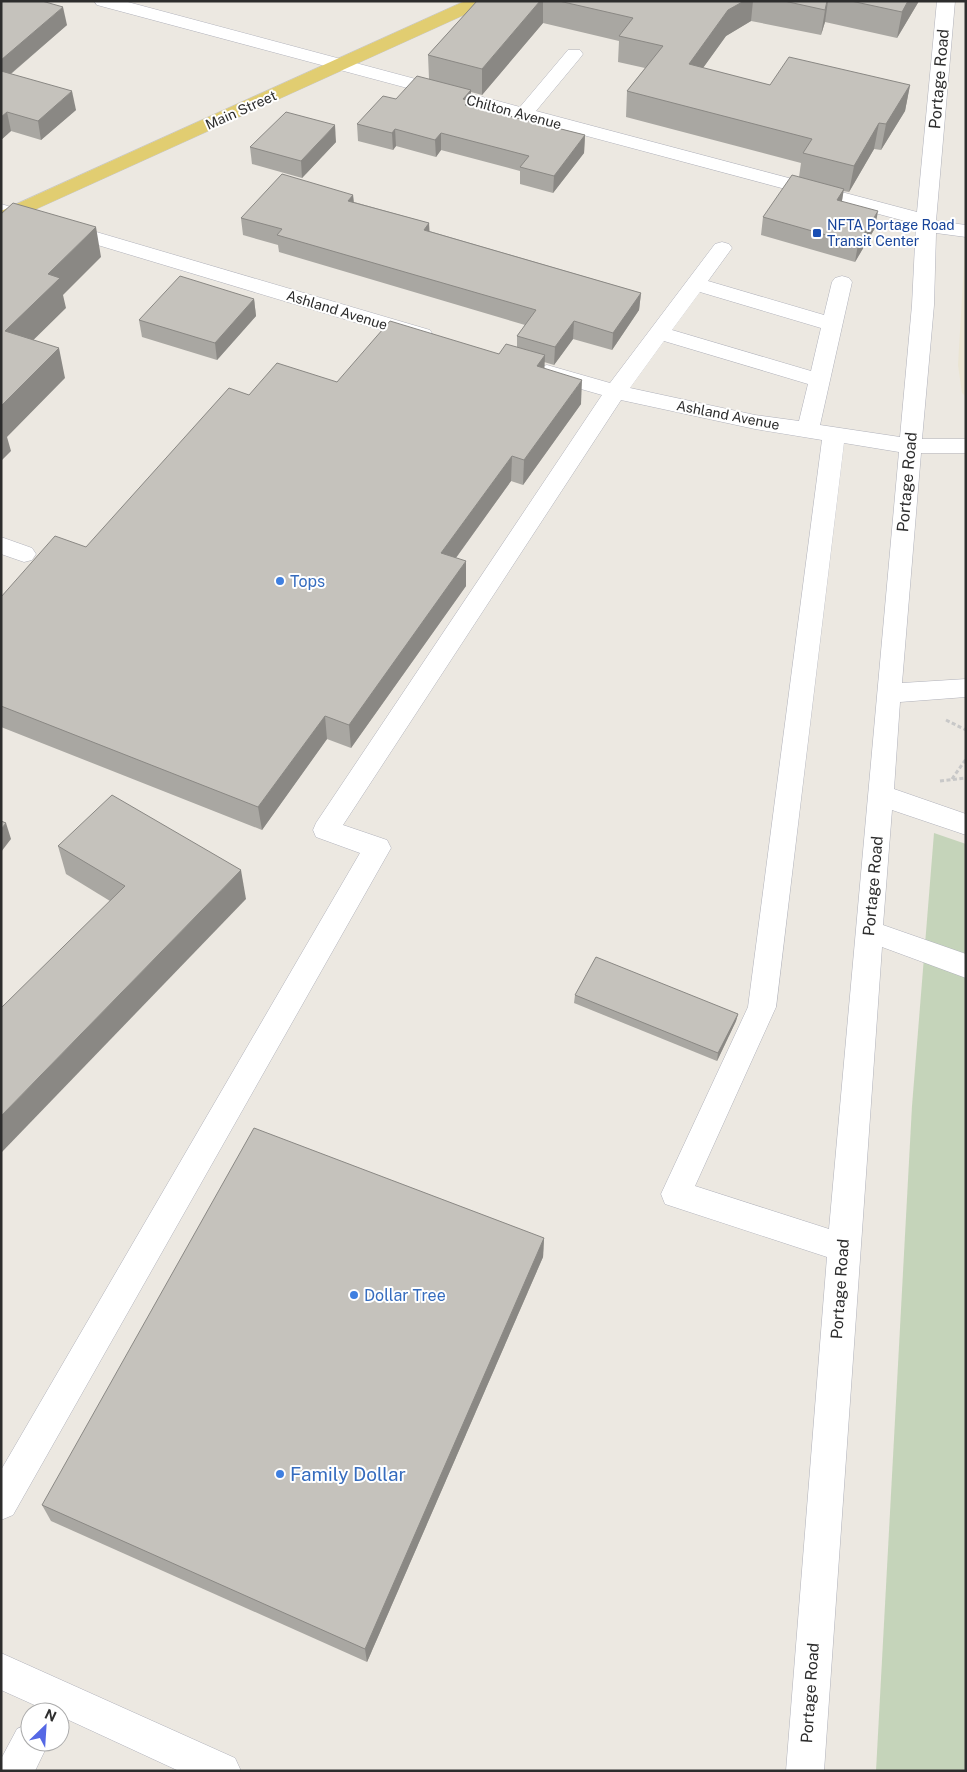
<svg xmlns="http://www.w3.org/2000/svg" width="967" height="1772" font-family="'Public Sans',sans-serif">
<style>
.education{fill:#ebe5d3}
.cemetery{fill:#c5d4ba}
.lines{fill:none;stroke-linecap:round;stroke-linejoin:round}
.minor-casing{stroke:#b1b2bb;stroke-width:1}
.major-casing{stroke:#c8c8c8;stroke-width:1}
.path{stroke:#c8c8c8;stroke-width:3;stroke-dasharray:4 2.5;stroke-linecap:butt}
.minor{fill:#fff;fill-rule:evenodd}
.major{fill:#e1cd71;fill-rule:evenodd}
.wall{fill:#a9a7a2}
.shaded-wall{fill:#8a8884}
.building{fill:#c5c2bc;stroke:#8a8884}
.transit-dot{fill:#1a4fb4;stroke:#fff;stroke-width:2}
.shop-dot{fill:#3f7fe0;stroke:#fff;stroke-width:2}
.labels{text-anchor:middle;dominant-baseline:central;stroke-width:4;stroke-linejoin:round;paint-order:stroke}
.far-street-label{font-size:14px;fill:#2d2d2d;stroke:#fff}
.far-transit-label{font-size:14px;fill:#164399;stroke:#fff;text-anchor:start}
.street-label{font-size:16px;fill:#2d2d2d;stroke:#fff}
.shop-label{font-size:16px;fill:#366cbe;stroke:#fff;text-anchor:start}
.near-shop-label{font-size:19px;fill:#366cbe;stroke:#fff;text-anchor:start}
</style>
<rect width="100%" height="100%" fill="#ece8e1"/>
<!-- education -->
<path class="education" d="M966,231V397L962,393L958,365Z"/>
<!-- cemetery -->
<path class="cemetery" d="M934,833L966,844V1771H876L912,1106Z"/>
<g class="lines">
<!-- minor casing -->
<g class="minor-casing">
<g id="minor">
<path d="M94,1H124L520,107L568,50H580L583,54L580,58L536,111L917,212L937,1H955L936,221L966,225V237L936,233L934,305L922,439H966V453H921L902,683L966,679V697L900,702L894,789L966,814V835L892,810L883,925L966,954V978L882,947L824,1771H786L827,1257L665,1204L661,1194L748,1007L822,440L755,429L621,400L343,825L387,840L391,848L13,1515L1,1520V1470L360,853L316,837L313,830L316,823L602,395L539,377L536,372L539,367L547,365L610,383L715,244L722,242L729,244L732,248L708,281L824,315L832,282L835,278L842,276L849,278L852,282L820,425L900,437L912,305L916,224L97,5ZM700,292L821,328L811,371L672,330ZM664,341L808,384L799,421L755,415L630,388ZM844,443L899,452L829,1229L695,1186L776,1007Z"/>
<path d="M1,204L430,330L433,335L430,340L422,342L414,340L1,216Z"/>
<path d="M1,537L32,548L36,554L32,560L24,562L1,554Z"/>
<path d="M1,1653L235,1758L241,1771H179L60,1716V1712H50L1,1690Z"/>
<path d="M30,1723V1742H49L35,1771H1V1759L17,1729Z"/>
</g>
</g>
<!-- major casing -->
<g class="major-casing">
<path id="major" d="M465,1H489L486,5L1,225V211Z"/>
</g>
<!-- path -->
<g class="path">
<path d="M946,720L966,730"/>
<path d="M952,779L966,759"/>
<path d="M940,781L966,778"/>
</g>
<!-- minor -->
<use href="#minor" class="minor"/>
<!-- major -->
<use href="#major" class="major"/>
</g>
<!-- wall -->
<g class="wall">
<path d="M1,1L67,25L11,74L76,110L41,140L11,131L1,140Z"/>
<path d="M477,1H919L897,38L825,22L821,35L751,21L726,36L703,68L770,85H910L905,111L881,150L874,149L849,192L843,191L842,201L875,228L855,262L761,235L763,217L799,177L801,163L626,117L627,91L645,68L618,62L619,41L543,23L482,95L471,92V106L585,135L584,153L553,193L520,184V171L441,150L436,157L396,146L393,150L358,141L357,124L429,79L428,55Z"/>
<path d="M336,142L302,178L252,164L250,147Z"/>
<path d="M353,195L354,202L429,223V231L641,293L639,310L612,350L573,339L554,365L544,362V368L581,404L523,485L511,481L456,558L466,586L351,748L327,739L262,830L1,727V597L86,547L249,395L337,382L499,354L517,347V336L525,325L279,252L278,245L243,235L241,218Z"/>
<path d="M254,299L256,316L217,360L142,337L139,320Z"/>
<path d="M58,846L246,899L110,901L66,874Z"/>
<path d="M575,995L738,1014L736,1021L717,1061L574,1003Z"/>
<path d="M544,1238L543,1257L367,1662L51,1521L42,1505Z"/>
</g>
<!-- shaded-wall -->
<g class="shaded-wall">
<path d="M540,1H543V23L482,95V69Z"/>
<path d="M744,1H753L751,21L726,36L687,90L689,64L728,10Z"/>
<path d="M827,1H828L825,22L821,35L825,10Z"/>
<path d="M908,1H919L897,38L902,12Z"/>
<path d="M63,7L67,25L1,82V60Z"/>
<path d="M910,85L905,111L881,150L886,124Z"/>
<path d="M471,90V107L469,118L463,99Z"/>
<path d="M72,91L76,110L41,140L38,121Z"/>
<path d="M7,112L11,131L1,140V117Z"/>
<path d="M879,123L874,149L849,192L854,166Z"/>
<path d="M335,125L336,142L302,178L301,161Z"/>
<path d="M395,129L396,146L393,150L392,133Z"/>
<path d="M441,133V150L436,157L435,140Z"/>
<path d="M585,135L584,153L553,193L554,176Z"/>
<path d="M844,189L841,206L837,200Z"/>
<path d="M353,195L354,212L348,201Z"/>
<path d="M878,211L875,228L855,262L858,244Z"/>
<path d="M429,223L430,240L424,230Z"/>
<path d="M96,227L101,257L63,295L66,308L12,361L5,331L48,274Z"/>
<path d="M641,293L639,310L612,350L613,333Z"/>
<path d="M254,299L256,316L217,360L215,343Z"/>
<path d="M574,321L573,339L554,365L555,347Z"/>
<path d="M59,348L65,378L7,437L11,451L1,461V406Z"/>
<path d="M545,355L544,380L537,366Z"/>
<path d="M582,380L581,404L523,485L524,460Z"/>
<path d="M512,456L511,481L442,577L441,553Z"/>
<path d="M466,561V586L351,748L349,725Z"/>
<path d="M325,716L327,739L262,830L258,807Z"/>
<path d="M6,823L11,839L1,852V829Z"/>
<path d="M241,870L246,899L1,1153V1116Z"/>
<path d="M738,1014L736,1021L717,1061L718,1053Z"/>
<path d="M544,1238L543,1257L367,1662L365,1649Z"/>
</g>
<!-- building -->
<g class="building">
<path d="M1,1H42L63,7L1,60Z"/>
<path d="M477,1H540L482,69L428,55Z"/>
<path d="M559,1H744L728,10L689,64L770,85L789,57L910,85L886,124L879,123L854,166L803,153L812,139L627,91L663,46L619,36L633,18Z"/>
<path d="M784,1H827L825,10Z"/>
<path d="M851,1H908L902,12Z"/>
<path d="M1,71L72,91L38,121L7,112L1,117Z"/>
<path d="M417,76L471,90L463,99L469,101L465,105L585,135L554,176L520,167L529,156L441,133L435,140L395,129L392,133L357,124L383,96L396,99Z"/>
<path d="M286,112L335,125L301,161L250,147Z"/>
<path d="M282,174L353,195L348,201L429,223L424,230L641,293L613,333L574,321L555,347L517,336L536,310L277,235L282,229L241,218Z"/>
<path d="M792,175L844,189L837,200L878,211L858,244L763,217Z"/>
<path d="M13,203L96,227L48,274L60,278L5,331L59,348L1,406V214Z"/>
<path d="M180,276L254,299L215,343L139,320Z"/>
<path d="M390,321L499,354L506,344L545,355L537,366L582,380L524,460L512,456L441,553L466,561L349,725L325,716L258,807L1,706V597L55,536L86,547L229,388L249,395L277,363L337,382Z"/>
<path d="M112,795L241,870L1,1116V1008L125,886L58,846Z"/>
<path d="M1,821L6,823L1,829Z"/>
<path d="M596,957L738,1014L718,1053L575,995Z"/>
<path d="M254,1128L544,1238L365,1649L42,1505Z"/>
</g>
<!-- markers -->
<rect class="transit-dot" x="812" y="228" width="10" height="10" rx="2.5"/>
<g class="shop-dot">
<circle cx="280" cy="581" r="5"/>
<circle cx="354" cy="1295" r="5"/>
<circle cx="280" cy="1474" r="5"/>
</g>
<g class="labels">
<!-- far-street labels -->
<g class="far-street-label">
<text transform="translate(241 110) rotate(-24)">Main Street</text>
<text transform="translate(514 112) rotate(15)">Chilton Avenue</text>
<text transform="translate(337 310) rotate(17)">Ashland Avenue</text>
<text transform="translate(728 415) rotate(11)">Ashland Avenue</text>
</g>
<!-- far-transit labels -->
<g class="far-transit-label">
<text x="827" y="225">NFTA Portage Road<tspan x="827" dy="16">Transit Center</tspan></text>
</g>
<!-- street labels -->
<g class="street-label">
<text transform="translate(939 79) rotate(-85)">Portage Road</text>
<text transform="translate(907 482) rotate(-85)">Portage Road</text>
<text transform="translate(873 886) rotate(-85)">Portage Road</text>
<text transform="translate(840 1289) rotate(-86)">Portage Road</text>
<text transform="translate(810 1693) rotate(-86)">Portage Road</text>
</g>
<!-- shop labels -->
<g class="shop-label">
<text x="290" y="581">Tops</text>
<text x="364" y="1295">Dollar Tree</text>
</g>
<!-- near-shop labels -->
<g class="near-shop-label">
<text x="290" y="1474">Family Dollar</text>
</g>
</g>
<!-- border -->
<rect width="967" height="1772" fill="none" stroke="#2d2d2d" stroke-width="5"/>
<!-- north arrow -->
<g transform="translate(45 1727) rotate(25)"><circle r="24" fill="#ffffff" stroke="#ababab"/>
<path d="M0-4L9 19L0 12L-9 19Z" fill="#5568e5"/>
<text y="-8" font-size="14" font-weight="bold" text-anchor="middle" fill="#2d2d2d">N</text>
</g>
</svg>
